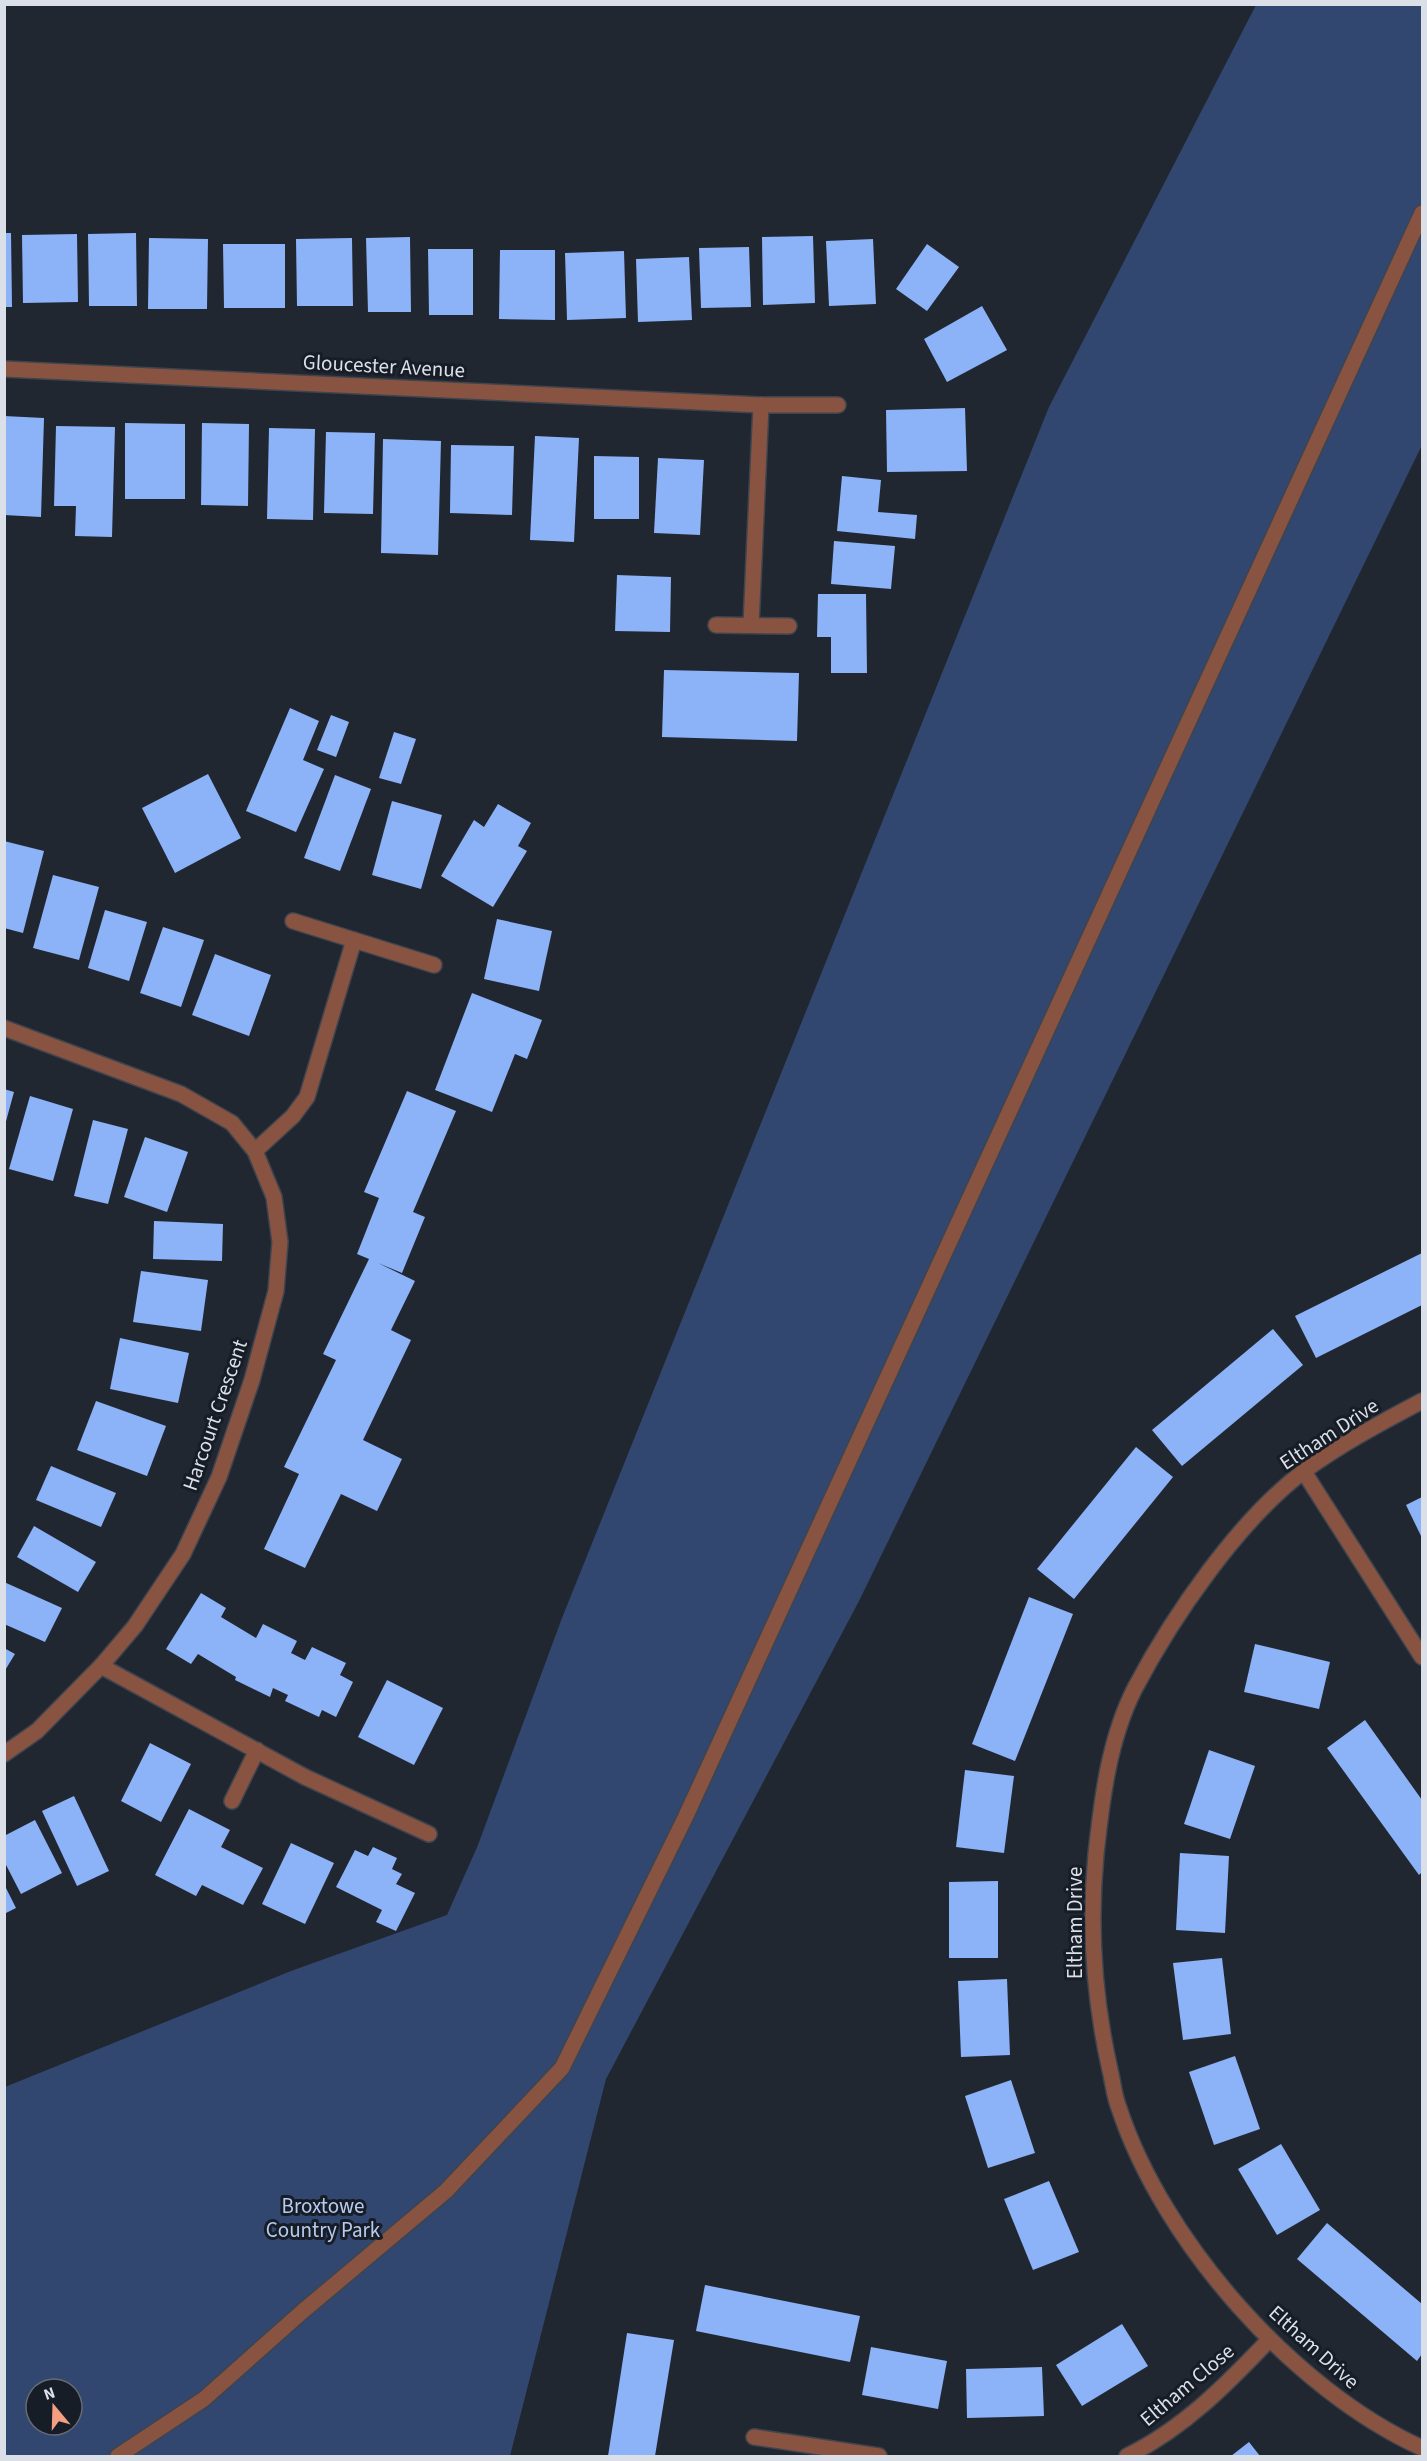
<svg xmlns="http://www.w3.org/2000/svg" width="1427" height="2461" font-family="'Source Sans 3',sans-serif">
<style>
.green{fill:#32476f;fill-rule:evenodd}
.building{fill:#8cb2f8}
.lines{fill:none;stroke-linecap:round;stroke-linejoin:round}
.lane-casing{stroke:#3f444e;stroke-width:18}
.street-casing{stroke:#3f444e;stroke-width:18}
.lane{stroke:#885441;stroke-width:15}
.street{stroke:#885441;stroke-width:15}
.labels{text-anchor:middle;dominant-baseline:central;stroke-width:6;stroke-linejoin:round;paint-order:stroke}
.street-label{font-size:21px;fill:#dbdfe7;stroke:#171d27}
.park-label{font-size:21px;fill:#b7cbf0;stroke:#171d27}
</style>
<rect width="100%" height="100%" fill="#212731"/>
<!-- green -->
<path class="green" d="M1256,5H1422V445L859,1601L606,2079L510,2456H5V2087L291,1971L447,1915L478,1845L562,1618L1049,407ZM36,2389H72V2425H36Z"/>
<!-- building -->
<g class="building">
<path d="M4,233H11L12,307H4Z"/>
<path d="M136,233L137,306H89L88,234Z"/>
<path d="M77,234L78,302L23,303L22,235Z"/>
<path d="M813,236L815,303L763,305L762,237Z"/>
<path d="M410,237L411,312H368L366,238Z"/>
<path d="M149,238L208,239L207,309H148Z"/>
<path d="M352,238L353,306H297L296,239Z"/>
<path d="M873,239L876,304L829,306L826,241Z"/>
<path d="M223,244H285V308H224Z"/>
<path d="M927,244L959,267L927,311L896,289Z"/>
<path d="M749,247L751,307L701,308L699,248Z"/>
<path d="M428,249H473V315H429Z"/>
<path d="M500,250H555V320L499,319Z"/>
<path d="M624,251L626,318L567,320L565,253Z"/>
<path d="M689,257L692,320L638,322L636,259Z"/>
<path d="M982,306L1007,350L947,382L924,339Z"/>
<path d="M965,408L967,471L887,472L886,410Z"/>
<path d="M4,416L44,418L41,517L4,515Z"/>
<path d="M125,423L185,424V499H125Z"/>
<path d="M202,423L249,424L248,506L201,505Z"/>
<path d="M56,426L115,427L112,537L75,536L76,506H54Z"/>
<path d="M269,428L315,429L313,520L267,519Z"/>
<path d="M326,432L375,433L373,514L324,513Z"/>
<path d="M535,436L579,438L574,542L530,540Z"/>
<path d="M383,439L441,441L438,555L381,553Z"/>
<path d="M451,445L514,446L512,515L450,513Z"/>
<path d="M594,456L639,457V519H594Z"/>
<path d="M658,458L704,460L700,535L654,533Z"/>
<path d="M842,476L881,480L878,512L917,515L915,539L837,531Z"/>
<path d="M834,541L895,546L891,589L831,584Z"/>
<path d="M617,575L671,577L670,632L615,631Z"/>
<path d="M818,594H866L867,673H831V637H817Z"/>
<path d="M664,670L799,673L797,741L662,737Z"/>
<path d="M290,708L319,721L303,760L324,769L296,832L246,811Z"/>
<path d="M331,715L349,722L336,757L317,750Z"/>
<path d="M394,732L416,739L401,784L379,778Z"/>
<path d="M208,774L241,838L175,873L142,808Z"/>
<path d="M335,775L371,789L340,871L304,858Z"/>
<path d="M392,801L442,815L421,889L372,875Z"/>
<path d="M498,804L531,823L518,846L527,851L493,907L441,876L474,820L484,827Z"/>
<path d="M4,841L44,851L23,933L4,928Z"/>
<path d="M53,875L99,887L79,960L33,948Z"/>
<path d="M105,910L147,922L129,981L88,968Z"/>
<path d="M497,919L552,931L539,991L484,979Z"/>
<path d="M163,927L204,940L181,1007L140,993Z"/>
<path d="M215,954L271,975L249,1036L192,1015Z"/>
<path d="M472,993L542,1020L527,1059L515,1054L492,1112L435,1090Z"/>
<path d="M4,1089L14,1092L5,1125H4Z"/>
<path d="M407,1091L456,1111L413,1212L425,1217L402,1273L378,1263L415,1281L391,1330L411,1340L363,1440L402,1459L377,1511L341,1494L305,1568L264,1549L299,1474L284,1467L336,1360L323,1354L369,1259L357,1254L379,1198L364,1192Z"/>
<path d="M30,1096L73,1109L53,1181L9,1169Z"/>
<path d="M93,1120L128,1129L108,1204L74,1196Z"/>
<path d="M145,1137L188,1152L167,1212L124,1197Z"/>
<path d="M154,1221L223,1224L222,1261L153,1259Z"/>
<path d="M1422,1253V1305L1316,1358L1295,1316Z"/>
<path d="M141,1271L208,1280L201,1331L133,1322Z"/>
<path d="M1273,1329L1303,1365L1182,1466L1152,1430Z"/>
<path d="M120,1338L189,1353L178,1403L110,1389Z"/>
<path d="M96,1401L166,1426L147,1476L77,1450Z"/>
<path d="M1136,1447L1173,1477L1074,1599L1037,1569Z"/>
<path d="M51,1466L116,1493L101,1527L36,1500Z"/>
<path d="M1422,1497V1538L1406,1505Z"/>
<path d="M34,1526L96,1562L78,1592L17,1557Z"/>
<path d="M4,1582L62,1608L45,1642L4,1624Z"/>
<path d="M201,1593L226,1608L221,1617L256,1638L263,1624L297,1641L291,1653L305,1660L312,1647L346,1663L340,1675L353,1682L336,1717L322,1710L319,1717L285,1701L288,1695L273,1688L270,1697L235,1680L236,1677L198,1654L191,1664L166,1649Z"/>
<path d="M1029,1597L1073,1614L1015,1761L972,1744Z"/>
<path d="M1255,1644L1330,1662L1319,1709L1244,1692Z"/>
<path d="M4,1648L15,1654L4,1672Z"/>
<path d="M387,1680L443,1708L414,1765L358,1737Z"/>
<path d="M1365,1720L1422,1800V1872L1419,1875L1327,1748Z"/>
<path d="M150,1743L191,1764L161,1822L121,1801Z"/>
<path d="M1209,1750L1255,1766L1230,1839L1184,1824Z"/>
<path d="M965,1770L1014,1776L1004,1853L956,1847Z"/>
<path d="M74,1796L109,1871L77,1886L42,1811Z"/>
<path d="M189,1809L230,1830L221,1847L263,1868L243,1905L202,1885L196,1896L155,1875Z"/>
<path d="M35,1820L62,1873L21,1894L4,1861V1836Z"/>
<path d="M291,1843L334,1863L305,1924L262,1904Z"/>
<path d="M373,1847L397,1858L392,1869L402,1874L396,1884L415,1893L396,1931L376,1922L382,1910L336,1887L355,1850L368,1856Z"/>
<path d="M1180,1853L1229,1856L1225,1933L1176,1930Z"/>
<path d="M998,1881V1958H949V1882Z"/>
<path d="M4,1884L16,1908L4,1914Z"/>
<path d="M1222,1958L1231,2034L1183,2040L1173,1963Z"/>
<path d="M1007,1979L1010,2055L961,2057L958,1981Z"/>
<path d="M1235,2056L1260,2129L1214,2145L1189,2072Z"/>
<path d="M1011,2080L1035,2153L988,2168L965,2096Z"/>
<path d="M1281,2144L1320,2210L1277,2235L1238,2169Z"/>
<path d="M1049,2181L1079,2252L1033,2270L1004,2199Z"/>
<path d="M1327,2223L1422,2304V2354L1417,2361L1297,2259Z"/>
<path d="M705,2285L860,2316L850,2362L696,2331Z"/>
<path d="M1122,2324L1148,2366L1082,2406L1056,2365Z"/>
<path d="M627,2333L674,2340L655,2456H608Z"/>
<path d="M871,2347L947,2361L938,2409L862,2395Z"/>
<path d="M1042,2367L1044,2416L967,2418L966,2369Z"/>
<path d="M1249,2442L1260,2456H1231Z"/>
</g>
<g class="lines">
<!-- lane casing -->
<g class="lane-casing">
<g id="lane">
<path d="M305,1777L429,1834"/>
<path d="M118,2456L204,2399L303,2311L446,2191L562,2068L685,1818L1422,213"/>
</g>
</g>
<!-- street casing -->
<g class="street-casing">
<g id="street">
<path d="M4,369L761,405H838"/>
<path d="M716,625L789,626"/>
<path d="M751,625L761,405"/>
<path d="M293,921L434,965"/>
<path d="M4,1028L181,1094L232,1123L255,1151L274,1197L280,1242L276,1291L252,1380L219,1477L183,1554L135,1626L101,1666L37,1731L4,1754"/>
<path d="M255,1151L293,1116L307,1097L354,940"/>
<path d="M1422,1401C1382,1422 1341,1444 1304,1471C1238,1521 1173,1616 1135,1688C1109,1739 1102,1798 1096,1854C1089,1927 1094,1999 1110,2070C1113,2082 1114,2096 1119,2108C1163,2242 1294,2390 1422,2448"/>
<path d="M1304,1472L1422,1657"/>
<path d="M101,1666L305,1777"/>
<path d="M232,1801L257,1750"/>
<path d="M754,2437L879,2456"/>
<path d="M1127,2456C1183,2429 1227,2384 1269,2340"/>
</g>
</g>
<!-- lane -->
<use href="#lane" class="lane"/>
<!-- street -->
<use href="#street" class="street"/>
</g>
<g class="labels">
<!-- street labels -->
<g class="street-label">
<text transform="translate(384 366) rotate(3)">Gloucester Avenue</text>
<text transform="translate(215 1415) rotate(-71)">Harcourt Crescent</text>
<text transform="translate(1329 1434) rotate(-33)">Eltham Drive</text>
<text transform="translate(1075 1923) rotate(-90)">Eltham Drive</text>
<text transform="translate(1314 2347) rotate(42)">Eltham Drive</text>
<text transform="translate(1187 2385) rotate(-40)">Eltham Close</text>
</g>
<!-- park labels -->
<g class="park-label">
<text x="323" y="2206">Broxtowe<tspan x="323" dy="24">Country Park</tspan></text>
</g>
</g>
<!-- border -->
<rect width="1427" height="2461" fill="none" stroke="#dbdfe7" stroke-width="12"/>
<!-- north arrow -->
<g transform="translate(54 2407) rotate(341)"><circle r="28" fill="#171d27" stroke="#656b74" stroke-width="1.5"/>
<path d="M0-4.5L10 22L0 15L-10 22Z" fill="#f2a081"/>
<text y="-9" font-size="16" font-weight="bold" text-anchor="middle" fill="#dbdfe7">N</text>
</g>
</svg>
